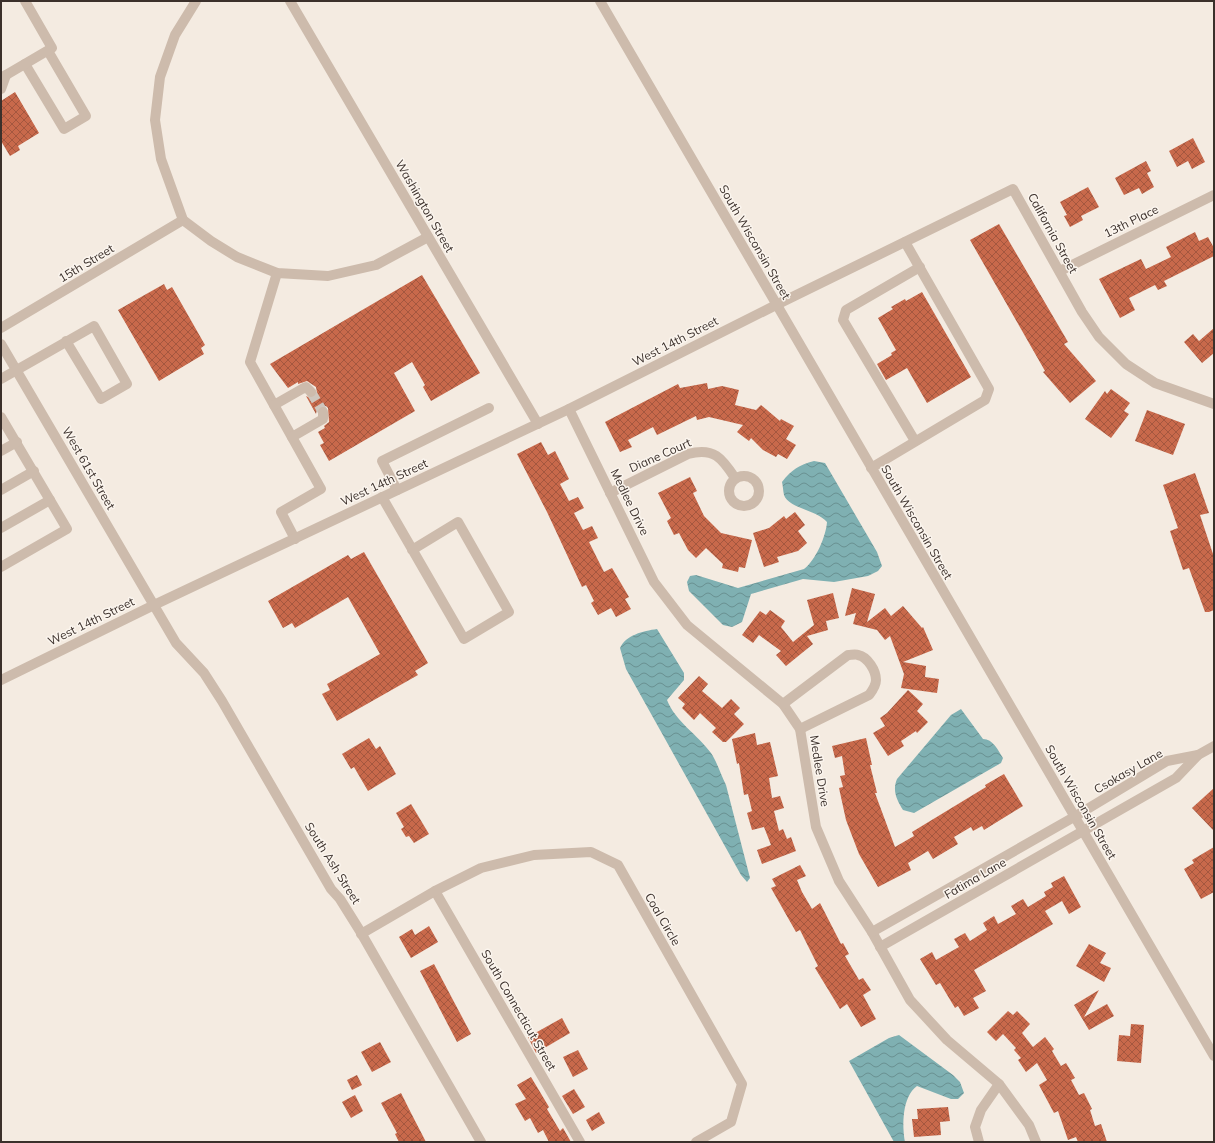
<svg xmlns="http://www.w3.org/2000/svg" width="1215" height="1143" font-family="Mulish,sans-serif">
<style>
.water{fill:url(#water-waves)}
.building{fill:url(#building-cross-hatch)}
.lines{fill:none;stroke-linecap:round;stroke-linejoin:round}
.minor-tunnel{stroke:#cfc6bd;stroke-width:10;stroke-dasharray:10 5;stroke-linecap:butt}
.minor{stroke:#cdbbac;stroke-width:10}
.labels{text-anchor:middle;dominant-baseline:central;stroke-width:3;stroke-linejoin:round;paint-order:stroke}
.street-label{font-size:12px;fill:#3b302b;stroke:#fbf5ee}
</style>
<defs>
<pattern id="water-waves" width="16" height="10" patternUnits="userSpaceOnUse"><rect width="16" height="10" fill="#7fb0b2"/><path d="M0 5q4-4 8 0t8 0" fill="none" stroke="#699091"/></pattern>
<pattern id="building-cross-hatch" width="8" height="8" patternUnits="userSpaceOnUse"><rect width="8" height="8" fill="#c8694b"/><path d="M0 0l8 8M0 8l8-8" fill="none" stroke="#a4573f"/></pattern>
</defs>
<rect width="100%" height="100%" fill="#f4ebe1"/>
<!-- water -->
<g class="water">
<path d="M814,461L825,463L877,552L882,566L878,571L868,576L834,582L803,579L751,594L742,622L732,627L723,625L689,591L687,582L690,576L696,575L738,588L804,569C816,560 826,536 827,522C817,510 788,508 784,495C783,491 783,486 782,482C791,470 799,465 814,461Z"/>
<path d="M657,629L684,673V680L667,700C675,721 698,735 711,753C717,762 721,775 726,785L750,878L747,882L741,875L626,669L620,648C626,635 643,631 657,629Z"/>
<path d="M961,709L983,739C993,739 998,750 1003,758L1001,763L914,813L903,810C897,800 892,791 897,779L951,715Z"/>
<path d="M899,1035L953,1075L960,1082L964,1093L958,1099H951L917,1086C902,1097 902,1125 905,1142H894L849,1061L889,1038Z"/>
</g>
<!-- building -->
<g class="building">
<path d="M15,92L39,133L18,146L20,150L10,156L1,141V101Z"/>
<path d="M1193,138L1205,162L1192,169L1188,161L1177,167L1169,151Z"/>
<path d="M1146,161L1151,171L1147,173L1154,187L1142,194L1139,188L1124,195L1115,178Z"/>
<path d="M1088,187L1099,207L1081,216L1083,220L1070,227L1064,216L1067,215L1060,202Z"/>
<path d="M999,224L1068,342L1064,344L1096,381L1070,403L1043,372L1045,371L970,240Z"/>
<path d="M1195,232L1199,241L1208,237L1214,248V256L1164,281L1167,286L1158,290L1155,285L1129,298L1135,310L1120,318L1099,279L1141,259L1146,269L1171,257L1166,247Z"/>
<path d="M422,275L480,373L431,401L423,387L425,385L412,362L394,373L415,411L329,461L320,445L324,443L318,432L325,428L324,426L329,422L328,408L326,406H320L317,409L316,414L306,396L310,398L315,397L317,393L316,387L307,381L298,384V382L288,388L270,364Z"/>
<path d="M164,284L167,290L172,287L205,345L201,348L204,354L159,381L118,310Z"/>
<path d="M922,292L971,377L927,403L907,368L886,380L877,364L892,355L891,353L896,350L878,318L893,309L891,307L905,299L906,301Z"/>
<path d="M1214,328V353L1202,363L1184,342L1193,334L1199,341Z"/>
<path d="M707,383L708,389L722,386L739,390L735,405L756,410L761,405L780,421L781,419L794,426L786,439L796,445L787,459L778,454L776,457L763,450L751,438L749,441L737,432L743,425L709,417L697,420L696,416L657,435L653,427L628,440L632,447L620,452L605,422L678,384L680,388Z"/>
<path d="M1111,389L1130,403L1124,411L1129,414L1111,438L1085,419L1105,391L1107,394Z"/>
<path d="M1147,410L1185,424L1173,455L1135,441Z"/>
<path d="M541,442L548,455L555,451L569,479L560,484L569,501L578,497L584,508L574,513L583,530L592,526L598,538L589,542L604,572L612,568L629,597L625,599L631,609L616,617L611,608L598,615L591,603L594,601L586,585L582,587L547,512L517,454Z"/>
<path d="M1195,473L1209,513L1200,515L1214,557V610L1209,612H1205L1189,568L1183,570L1170,531L1178,528L1163,485Z"/>
<path d="M690,477L697,491L693,493L704,516L721,533L752,540L745,568L739,567L738,572L722,568L723,564L706,548L696,558L688,550L679,533L674,535L667,521L671,518L658,493Z"/>
<path d="M795,512L805,525L798,531L807,543L798,551L777,557L779,562L764,567L753,533L769,528L784,516L786,519Z"/>
<path d="M364,552L428,663L415,671L418,675L337,721L322,694L330,690L327,684L380,654L348,597L295,628L292,623L283,628L268,601L348,555L351,559Z"/>
<path d="M852,588L875,594L867,622L885,608L891,616L903,606L922,628L923,627L933,650L903,662L926,666L925,677L939,679L937,693L901,688L904,674L890,636L885,640L877,630L853,624L856,613L845,616Z"/>
<path d="M833,593L839,618L826,621L828,630L807,636L813,644L786,666L776,655L781,651L759,635L753,643L742,635L760,611L766,615L770,610L785,621L781,627L793,642L814,625L807,600Z"/>
<path d="M699,676L708,684L702,691L722,708L731,699L740,708L734,714L744,724L726,742H723L712,732L716,728L700,713L694,720L682,708L685,704L678,698Z"/>
<path d="M908,690L923,704L917,711L928,722L917,733L916,731L901,741L904,746L888,756L873,733L885,726L880,718L887,713Z"/>
<path d="M755,733L757,745L770,742L778,776L769,778L772,798L780,796L784,808L774,811L779,831L783,829L787,839L791,837L796,851L762,864L757,850L771,845L764,827L752,830L747,813L752,811L748,794L744,795L739,763L737,764L732,739Z"/>
<path d="M369,738L376,749L380,746L396,774L368,791L354,767L351,769L342,754Z"/>
<path d="M866,738L872,765H870L877,793H875L895,847L914,836L912,832L986,787L985,785L1004,774L1023,806L984,830L982,826L973,831L971,827L954,837L958,844L933,859L928,851L908,863L911,870L878,887L859,854L846,820L839,788L843,787L840,776L845,775L842,756L835,758L832,746Z"/>
<path d="M1214,788V831L1192,808Z"/>
<path d="M411,804L429,834L414,843L409,836L406,837L401,829L404,827L396,813Z"/>
<path d="M1214,847V892L1201,899L1184,869L1194,863L1192,860Z"/>
<path d="M800,865L806,876L797,880L802,892L812,909L820,903L841,944L843,943L849,954L845,956L859,980L863,978L871,990L863,995L876,1019L861,1027L847,1004L840,1009L815,968L818,966L800,930L796,932L771,888L776,886L772,879Z"/>
<path d="M1064,876L1081,907L1069,914L1062,901L1045,911L1053,924L974,970L986,991L973,998L979,1008L964,1016L958,1006L955,1008L940,983L936,985L920,959L932,952L936,960L959,947L954,939L965,933L970,941L987,930L983,923L994,916L998,924L1016,914L1011,906L1023,899L1028,907L1046,896L1044,892L1053,887L1051,883Z"/>
<path d="M429,926L438,942L411,958L399,937L412,929L415,935Z"/>
<path d="M1089,944L1106,953L1100,963L1111,968L1104,982L1076,966Z"/>
<path d="M434,964L471,1034L457,1042L420,971Z"/>
<path d="M1099,990L1084,1017L1107,1004L1114,1016L1089,1030L1074,1005Z"/>
<path d="M1008,1011L1013,1015L1017,1011L1030,1024L1022,1033L1033,1047L1045,1037L1054,1049L1052,1051L1061,1066L1066,1063L1075,1078L1071,1080L1079,1095L1084,1093L1092,1109L1090,1110L1095,1126L1101,1124L1107,1142H1078L1076,1137L1068,1140L1058,1111L1054,1113L1039,1085L1047,1080L1037,1063L1026,1072L1018,1060L1021,1058L1014,1050L1016,1048L1003,1034L996,1041L987,1032Z"/>
<path d="M562,1018L570,1033L536,1053L528,1037Z"/>
<path d="M1131,1024L1144,1025L1141,1063L1117,1061L1119,1035L1130,1036Z"/>
<path d="M380,1042L391,1062L372,1072L361,1052Z"/>
<path d="M578,1050L588,1069L573,1077L563,1057Z"/>
<path d="M357,1075L362,1085L352,1090L347,1080Z"/>
<path d="M531,1077L549,1107L547,1109L560,1131L563,1128L571,1142H549L543,1130L538,1133L530,1118L525,1121L515,1104L526,1099L517,1085Z"/>
<path d="M574,1089L585,1107L573,1114L562,1096Z"/>
<path d="M401,1093L411,1113L426,1142H399L395,1134L397,1133L381,1103Z"/>
<path d="M355,1095L363,1111L351,1118L342,1102Z"/>
<path d="M948,1107L950,1121L940,1122L941,1135L914,1137L912,1119H918L917,1109Z"/>
<path d="M599,1112L605,1123L592,1131L586,1120Z"/>
</g>
<g class="lines">
<!-- minor-tunnel -->
<path class="minor-tunnel" d="M311,392L323,412"/>
<!-- minor -->
<g class="minor">
<path d="M196,1L175,35L160,77L155,120L161,159L183,220L211,241L237,257L277,273L328,276L376,265L428,237"/>
<path d="M290,1L538,424"/>
<path d="M600,1L1214,1056"/>
<path d="M25,64L64,129L86,116L48,51"/>
<path d="M1,78L52,48L25,1"/>
<path d="M1,89L6,75"/>
<path d="M1060,271L1214,195"/>
<path d="M277,273L250,362L321,489L281,512L295,539"/>
<path d="M1,328L183,220"/>
<path d="M1,344L176,643L204,673L222,701L331,889L340,899L360,931L481,1142"/>
<path d="M1,379L94,326L127,384L101,399L66,341"/>
<path d="M274,405L302,389L306,387L311,392"/>
<path d="M569,409L654,582L687,625L783,704L800,729L816,827L839,881L872,932L910,1000L947,1040L999,1084L1029,1125L1036,1142"/>
<path d="M1,417L67,529L1,567"/>
<path d="M292,437L323,419V412"/>
<path d="M915,441L843,320L846,310L920,267"/>
<path d="M1,451L17,442"/>
<path d="M871,468L985,400L989,389L905,242"/>
<circle cx="744" cy="491" r="15"/>
<path d="M1,490L34,471"/>
<path d="M397,490L382,461L489,408"/>
<path d="M610,493L688,454C714,447 722,458 735,478"/>
<path d="M382,497L464,639L509,612L458,522L412,550"/>
<path d="M1,528L50,500"/>
<path d="M1,680L154,605L569,409L776,305L1013,189L1082,312L1099,337L1126,364L1155,383L1214,404"/>
<path d="M783,704L848,655C851,655 856,654 858,655C868,657 876,671 876,680C876,686 872,691 869,695L800,729"/>
<path d="M435,891L580,1142"/>
<path d="M872,932L1074,817L1167,761L1198,755"/>
<path d="M361,934L435,891L481,868L534,855L591,852L618,865L742,1084L731,1122L696,1142"/>
<path d="M880,947L1176,778L1198,755L1214,746"/>
<path d="M979,1142L975,1127L981,1110L999,1084"/>
</g>
</g>
<g class="labels">
<!-- street labels -->
<g class="street-label">
<text transform="translate(425 206) rotate(60)">Washington Street</text>
<text transform="translate(1131 221) rotate(-26)">13th Place</text>
<text transform="translate(1053 233) rotate(61)">California Street</text>
<text transform="translate(755 242) rotate(60)">South Wisconsin Street</text>
<text transform="translate(86 263) rotate(-31)">15th Street</text>
<text transform="translate(675 341) rotate(-27)">West 14th Street</text>
<text transform="translate(660 455) rotate(-24)">Diane Court</text>
<text transform="translate(89 468) rotate(60)">West 61st Street</text>
<text transform="translate(384 482) rotate(-25)">West 14th Street</text>
<text transform="translate(630 502) rotate(64)">Medlee Drive</text>
<text transform="translate(917 522) rotate(60)">South Wisconsin Street</text>
<text transform="translate(91 621) rotate(-26)">West 14th Street</text>
<text transform="translate(820 771) rotate(81)">Medlee Drive</text>
<text transform="translate(1128 771) rotate(-30)">Csokasy Lane</text>
<text transform="translate(1081 802) rotate(60)">South Wisconsin Street</text>
<text transform="translate(333 863) rotate(58)">South Ash Street</text>
<text transform="translate(975 878) rotate(-30)">Fatima Lane</text>
<text transform="translate(663 919) rotate(60)">Coal Circle</text>
<text transform="translate(519 1010) rotate(60)">South Connecticut Street</text>
</g>
</g>
<!-- border -->
<rect width="1215" height="1143" fill="none" stroke="#3b302b" stroke-width="4"/>
</svg>
